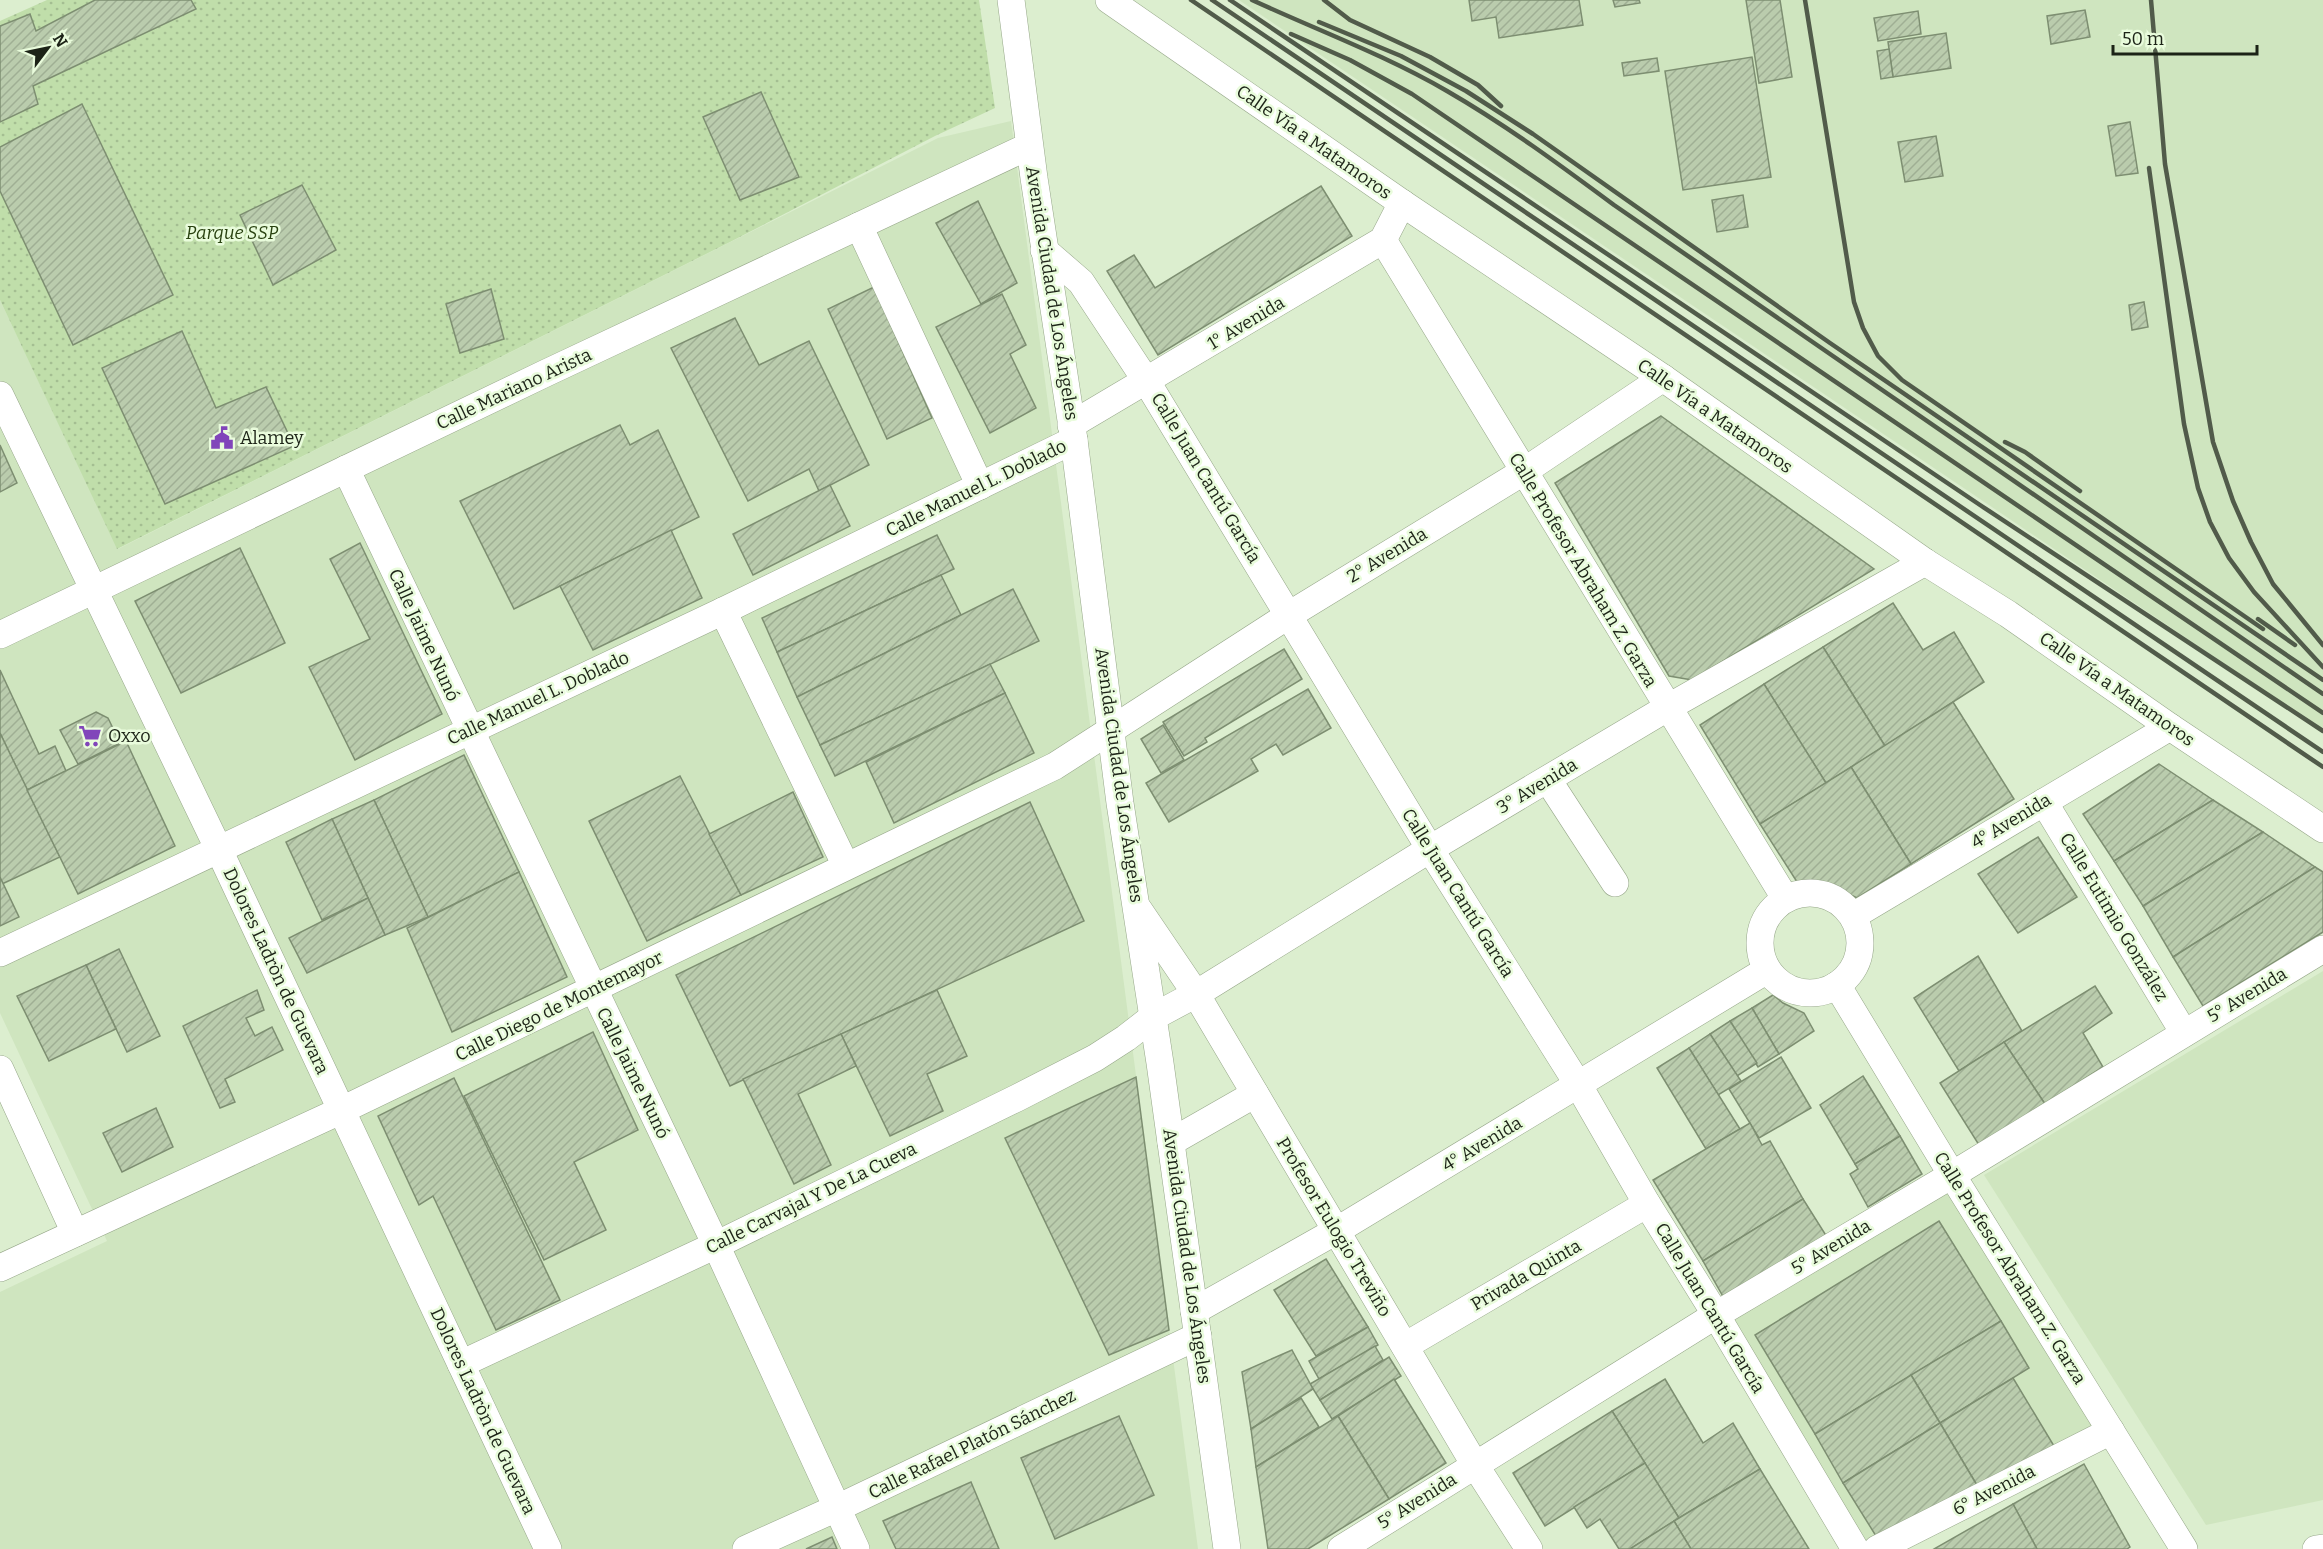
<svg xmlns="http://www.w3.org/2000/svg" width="2323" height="1549" font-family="Bitter,serif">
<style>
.built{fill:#cfe5bf}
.green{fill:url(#green-dots)}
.building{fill:url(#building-hatch);stroke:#7d8e71;stroke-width:1.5}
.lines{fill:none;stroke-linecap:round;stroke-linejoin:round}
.minor-casing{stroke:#96a789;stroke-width:28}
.minor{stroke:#fff;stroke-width:27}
.rail{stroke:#515b4a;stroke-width:4.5}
.labels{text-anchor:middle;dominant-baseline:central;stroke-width:5;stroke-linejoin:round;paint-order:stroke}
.street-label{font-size:18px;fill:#1c2317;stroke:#e9fcdc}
.park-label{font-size:18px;font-style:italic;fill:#294210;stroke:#e9fcdc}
.poi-label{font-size:18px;fill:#1c2317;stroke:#e9fcdc;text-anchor:start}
</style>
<defs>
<pattern id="green-dots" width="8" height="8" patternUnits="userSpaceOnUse" patternTransform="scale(1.5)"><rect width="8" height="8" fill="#c0deaa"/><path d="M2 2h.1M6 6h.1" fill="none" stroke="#a4be92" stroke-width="1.8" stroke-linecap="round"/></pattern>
<pattern id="building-hatch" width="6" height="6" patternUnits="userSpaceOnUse" patternTransform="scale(1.5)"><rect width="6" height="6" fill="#baccad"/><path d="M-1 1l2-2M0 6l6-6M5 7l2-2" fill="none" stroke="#9faf94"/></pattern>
</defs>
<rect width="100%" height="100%" fill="#dceecf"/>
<!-- built -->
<g class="built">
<path d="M1239,0H2323V730Z"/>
<path d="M1011,121L1198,1549H0V1292L107,1241L0,1013V300L118,549L938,138Z"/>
<path d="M2323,971V1500L2206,1525L1984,1175Z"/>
<path d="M1949,1190L2094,1425L1867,1546L1730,1321Z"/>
</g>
<!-- green -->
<path class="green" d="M47,0H979L995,108L935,136L730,242L117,549L0,300V21Z"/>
<!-- building -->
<g class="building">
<path d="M95,0H191L196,9L33,86L38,104L0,122V26L30,14L36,31Z"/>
<path d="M1469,0H1579L1583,25L1499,38L1496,17L1472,21Z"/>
<path d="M1613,0H1639L1640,3L1615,7Z"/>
<path d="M1746,0H1780L1792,77L1759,83Z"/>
<path d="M2085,10L2090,37L2051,44L2047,16Z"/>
<path d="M1918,11L1921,34L1878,41L1874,18Z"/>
<path d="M1946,33L1951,68L1893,77L1888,42Z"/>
<path d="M1889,49L1893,77L1881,79L1877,51Z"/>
<path d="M1752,57L1771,177L1683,190L1665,71Z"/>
<path d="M1657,58L1659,71L1624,76L1622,63Z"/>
<path d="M761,92L799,177L740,200L703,117Z"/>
<path d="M82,104L173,295L73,345L0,191V147Z"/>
<path d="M2130,122L2138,173L2116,176L2108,126Z"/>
<path d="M1936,136L1943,176L1905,182L1898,142Z"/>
<path d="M302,185L336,250L273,285L240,215Z"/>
<path d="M1321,186L1352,236L1158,355L1107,271L1134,255L1155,288Z"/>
<path d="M1743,195L1748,227L1717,232L1712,200Z"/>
<path d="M978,201L1017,283L981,304L936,223Z"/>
<path d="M874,287L932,418L887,439L828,309Z"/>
<path d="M491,289L504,339L460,353L446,304Z"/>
<path d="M1002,294L1026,345L1010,354L1036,408L990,433L936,327Z"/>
<path d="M2144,302L2148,327L2132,330L2129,305Z"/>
<path d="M735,318L759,365L809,341L869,465L819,491L809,469L748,501L671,348Z"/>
<path d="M182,331L216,408L266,387L294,446L165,504L102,368Z"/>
<path d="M1661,416L1874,569L1692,680L1669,676L1555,483Z"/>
<path d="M620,425L630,445L658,430L699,517L514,609L460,501Z"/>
<path d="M0,445L17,483L0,492Z"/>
<path d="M830,485L850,526L753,575L733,534Z"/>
<path d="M671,530L702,598L593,650L560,586Z"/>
<path d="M937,535L954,569L777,652L762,618Z"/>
<path d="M360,543L442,714L355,760L309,667L370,639L330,559Z"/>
<path d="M240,548L285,643L181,693L135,601Z"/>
<path d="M941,575L961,615L797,697L777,652Z"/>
<path d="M1013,589L1039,641L820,745L797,697Z"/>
<path d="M1893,603L1923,650L1954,632L1984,682L1885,746L1823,647Z"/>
<path d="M1823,647L1885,746L1826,783L1764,684Z"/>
<path d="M1284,649L1302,679L1205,738L1207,742L1184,756L1163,722Z"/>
<path d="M990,664L1005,693L835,776L820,745Z"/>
<path d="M0,670L39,754L55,746L66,771L27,790L0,733Z"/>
<path d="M1764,684L1826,783L1760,824L1700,725Z"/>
<path d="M1308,689L1331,728L1283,755L1276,744L1251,759L1258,771L1169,822L1146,783Z"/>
<path d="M1005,693L1034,753L894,823L866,762Z"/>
<path d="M1953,702L2014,799L1911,864L1851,767Z"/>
<path d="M96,712L108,718L120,743L78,764L60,730Z"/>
<path d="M1163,725L1184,760L1161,773L1141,739Z"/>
<path d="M0,733L60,857L2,884L0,881Z"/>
<path d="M126,741L175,846L78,894L27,790Z"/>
<path d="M464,755L519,872L428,917L374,800Z"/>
<path d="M2159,764L2213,800L2114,861L2083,814Z"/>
<path d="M1851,767L1911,864L1857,898L1835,887L1808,882L1799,885L1760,824Z"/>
<path d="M680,776L741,895L647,941L589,821Z"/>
<path d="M793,792L823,857L741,895L709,834Z"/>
<path d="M374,800L428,917L385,935L332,819Z"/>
<path d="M2213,800L2263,832L2143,906L2114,861Z"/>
<path d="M1030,802L1084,921L730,1086L676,975Z"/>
<path d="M332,819L368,898L322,920L286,842Z"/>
<path d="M2263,832L2315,867L2173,957L2143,906Z"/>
<path d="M2038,837L2077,897L2018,933L1978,874Z"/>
<path d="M2315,867L2323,872V932L2203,1006L2173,957Z"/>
<path d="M519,872L567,977L452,1032L407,928Z"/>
<path d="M0,877L19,917L0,926Z"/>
<path d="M368,898L385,935L307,973L289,938Z"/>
<path d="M119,949L160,1036L127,1052L86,965Z"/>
<path d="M1978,956L2022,1031L1959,1071L1914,998Z"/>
<path d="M86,965L116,1029L49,1061L17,996Z"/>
<path d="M2095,986L2112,1013L2083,1033L2103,1067L2045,1104L2004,1042Z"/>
<path d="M257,990L264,1010L246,1018L255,1036L272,1027L283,1050L225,1079L235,1102L220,1108L183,1026Z"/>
<path d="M937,990L967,1056L927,1074L943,1111L890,1136L841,1034Z"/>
<path d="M1773,995L1783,1003L1804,1013L1814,1031L1779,1054L1752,1008Z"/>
<path d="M1752,1008L1779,1054L1758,1067L1730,1021Z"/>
<path d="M1730,1021L1757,1063L1737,1076L1710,1034Z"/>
<path d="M593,1032L638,1130L574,1162L606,1230L544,1260L464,1096Z"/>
<path d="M841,1034L856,1066L798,1094L831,1165L794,1184L743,1079Z"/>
<path d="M1710,1034L1741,1081L1718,1095L1689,1048Z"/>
<path d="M2004,1042L2045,1104L1979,1145L1940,1083Z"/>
<path d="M1689,1048L1740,1129L1706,1149L1657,1068Z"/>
<path d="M1781,1057L1811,1108L1759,1138L1729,1089Z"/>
<path d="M1863,1076L1900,1136L1855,1164L1820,1105Z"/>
<path d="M1136,1077L1169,1330L1109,1355L1005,1138Z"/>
<path d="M454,1078L560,1300L496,1330L433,1196L419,1205L378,1116Z"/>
<path d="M156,1108L173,1147L122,1172L103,1133Z"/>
<path d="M1750,1123L1762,1145L1770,1141L1803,1199L1703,1261L1653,1180Z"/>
<path d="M1900,1136L1922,1174L1868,1207L1850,1174L1858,1169L1855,1164Z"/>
<path d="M1803,1199L1827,1237L1725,1300L1703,1261Z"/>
<path d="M1939,1221L2001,1321L1815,1434L1755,1335Z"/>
<path d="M1326,1259L1368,1327L1316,1356L1274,1290Z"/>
<path d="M2001,1321L2029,1368L1940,1423L1911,1375Z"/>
<path d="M1368,1327L1378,1345L1319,1379L1309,1361Z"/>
<path d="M1375,1346L1383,1360L1320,1400L1310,1384Z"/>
<path d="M1292,1350L1313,1389L1251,1429L1242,1372Z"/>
<path d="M1389,1357L1401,1376L1332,1419L1320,1400Z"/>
<path d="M1911,1375L1940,1423L1843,1483L1815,1434Z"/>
<path d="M2013,1378L2054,1446L1978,1487L1940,1423Z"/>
<path d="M1394,1379L1446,1463L1389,1499L1338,1416Z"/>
<path d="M1665,1379L1703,1443L1733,1423L1760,1469L1679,1518L1612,1411Z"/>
<path d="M1301,1398L1319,1427L1256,1467L1251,1429Z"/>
<path d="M1612,1411L1645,1463L1545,1526L1513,1473Z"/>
<path d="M1119,1416L1154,1495L1055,1539L1021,1458Z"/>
<path d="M1338,1416L1389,1499L1308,1549H1268L1256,1467Z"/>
<path d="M1940,1423L1978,1487L1876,1536L1843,1483Z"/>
<path d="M1645,1463L1679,1518L1630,1549H1619L1600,1519L1587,1528L1574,1507Z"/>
<path d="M2084,1464L2130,1547L2127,1549H2037L2013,1504Z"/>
<path d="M1760,1469L1809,1549H1691L1674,1521Z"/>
<path d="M971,1482L999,1549H896L883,1521Z"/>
<path d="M2013,1504L2037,1549H1934Z"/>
<path d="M1674,1521L1691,1549H1630Z"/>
<path d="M832,1537L837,1549H806Z"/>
</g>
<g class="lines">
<!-- minor casing -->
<g class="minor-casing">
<g id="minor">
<path d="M1011,0L1034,178L1074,440L1120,803L1160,1063L1227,1549"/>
<path d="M1109,0L1402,203L1663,378L1925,562L2008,614L2170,727L2323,829"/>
<path d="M859,226L980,486"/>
<path d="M1383,240L1785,898"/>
<path d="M1044,250L1081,282L1147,382L1430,849L1579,1086L1647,1204L1716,1315L1855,1549"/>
<path d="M0,395L219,850L548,1549"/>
<path d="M1071,425L1383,240L1402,203"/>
<path d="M346,469L716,1245L856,1549"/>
<path d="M723,611L846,866"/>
<path d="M0,635L546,373L1029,146"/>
<path d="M1548,780L1615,883"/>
<path d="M2044,802L2184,1033"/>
<circle cx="1810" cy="943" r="50"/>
<path d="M1139,910L1196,994L1475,1465L1529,1549"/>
<path d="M1853,916L2170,727"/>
<path d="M0,953L723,611L1074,440"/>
<path d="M1837,985L1952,1175L2184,1549"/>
<path d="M0,1069L75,1233"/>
<path d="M1171,1142L1255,1094"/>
<path d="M0,1268L342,1110L1055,766L1289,615L1523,472L1663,378"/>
<path d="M1194,1311L1336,1231L1767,970"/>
<path d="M1405,1346L1647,1204"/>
<path d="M461,1364L716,1245L1017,1098L1095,1058L1126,1038L1153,1017L1196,994L1430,849L1667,708L1925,562"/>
<path d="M746,1549L850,1502L1198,1336"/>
<path d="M1341,1549L1716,1315L1952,1175L2323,949"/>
<path d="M1877,1549L2111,1431"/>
<path d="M2316,1549L2323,1548"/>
</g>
</g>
<!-- minor -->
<use href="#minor" class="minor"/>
<!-- rail -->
<g class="rail">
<path d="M1191,0L2323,767"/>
<path d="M1212,0L2323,752"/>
<path d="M1230,0L1980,505L2323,731"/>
<path d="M1252,0C1317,30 1385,55 1447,91C1506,125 1560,165 1614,205L2323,694"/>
<path d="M1324,0L1350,20L1430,57L1478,85L1501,106"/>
<path d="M1805,0L1854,302L1863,328L1878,356L1902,380L2263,629"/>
<path d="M2151,0L2165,164L2213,442L2233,501L2251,542L2273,584L2323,645"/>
<path d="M1319,22L1401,56L1466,91L1533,134L1830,343L2323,680"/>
<path d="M1291,34L1350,60L1412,94L2323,713"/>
<path d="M2149,168L2184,424L2198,488L2210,522L2229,558L2254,592L2323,667"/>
<path d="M2005,442L2025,452L2080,491"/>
<path d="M2258,619L2295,645"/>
</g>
</g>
<!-- icons -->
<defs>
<g id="civic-bare" transform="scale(1.8)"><path d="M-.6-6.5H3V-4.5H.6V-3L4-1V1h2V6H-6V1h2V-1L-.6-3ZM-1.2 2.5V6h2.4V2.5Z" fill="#8145ba" stroke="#e9fcdc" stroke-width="2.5" paint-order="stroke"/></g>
<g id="supermarket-bare" transform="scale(1.8)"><path d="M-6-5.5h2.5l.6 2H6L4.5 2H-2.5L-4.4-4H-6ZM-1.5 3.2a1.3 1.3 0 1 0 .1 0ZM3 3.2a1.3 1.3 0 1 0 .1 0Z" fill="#8145ba" stroke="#e9fcdc" stroke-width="2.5" paint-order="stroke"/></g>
</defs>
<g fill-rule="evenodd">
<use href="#civic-bare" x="222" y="438"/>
<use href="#supermarket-bare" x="90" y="736"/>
</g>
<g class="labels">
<!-- street labels -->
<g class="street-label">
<text transform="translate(1314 142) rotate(35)">Calle Vía a Matamoros</text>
<text transform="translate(1052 293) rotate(81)">Avenida Ciudad de Los Ángeles</text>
<text transform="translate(1246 323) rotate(-31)">1° Avenida</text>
<text transform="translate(514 389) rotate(-25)">Calle Mariano Arista</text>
<text transform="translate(1715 416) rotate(35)">Calle Vía a Matamoros</text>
<text transform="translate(1206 478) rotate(59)">Calle Juan Cantú García</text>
<text transform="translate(976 488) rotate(-26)">Calle Manuel L. Doblado</text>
<text transform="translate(1387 555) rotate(-31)">2° Avenida</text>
<text transform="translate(1583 570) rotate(59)">Calle Profesor Abraham Z. Garza</text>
<text transform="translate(424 635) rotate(65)">Calle Jaime Nunó</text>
<text transform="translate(2117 689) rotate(35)">Calle Vía a Matamoros</text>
<text transform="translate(538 698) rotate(-25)">Calle Manuel L. Doblado</text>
<text transform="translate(1119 775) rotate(82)">Avenida Ciudad de Los Ángeles</text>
<text transform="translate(1537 786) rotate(-31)">3° Avenida</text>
<text transform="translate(2011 821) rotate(-31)">4° Avenida</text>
<text transform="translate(1458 893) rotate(58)">Calle Juan Cantú García</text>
<text transform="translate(2114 917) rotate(59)">Calle Eutimio González</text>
<text transform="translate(276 971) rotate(65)">Dolores Ladròn de Guevara</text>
<text transform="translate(2247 995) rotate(-31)">5° Avenida</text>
<text transform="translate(559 1006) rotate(-26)">Calle Diego de Montemayor</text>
<text transform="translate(633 1073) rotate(64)">Calle Jaime Nunó</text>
<text transform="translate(1482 1144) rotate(-31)">4° Avenida</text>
<text transform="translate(811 1198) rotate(-26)">Calle Carvajal Y De La Cueva</text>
<text transform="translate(1334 1227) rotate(59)">Profesor Eulogio Treviño</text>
<text transform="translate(1831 1247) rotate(-31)">5° Avenida</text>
<text transform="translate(1187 1256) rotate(82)">Avenida Ciudad de Los Ángeles</text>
<text transform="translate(2010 1268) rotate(58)">Calle Profesor Abraham Z. Garza</text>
<text transform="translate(1526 1275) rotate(-30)">Privada Quinta</text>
<text transform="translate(1710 1308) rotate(59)">Calle Juan Cantú García</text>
<text transform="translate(483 1411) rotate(65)">Dolores Ladròn de Guevara</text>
<text transform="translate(972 1444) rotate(-26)">Calle Rafael Platón Sánchez</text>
<text transform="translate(1994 1490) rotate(-27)">6° Avenida</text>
<text transform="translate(1417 1501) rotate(-32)">5° Avenida</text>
</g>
<!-- park labels -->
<g class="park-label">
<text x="232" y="233">Parque SSP</text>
</g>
<!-- poi labels -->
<g class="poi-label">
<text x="240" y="438">Alamey</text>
<text x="108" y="736">Oxxo</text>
</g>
</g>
<!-- north arrow -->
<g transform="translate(48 48) rotate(58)" stroke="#e9fcdc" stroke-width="4.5" paint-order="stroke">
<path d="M0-4.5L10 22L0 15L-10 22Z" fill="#1c2317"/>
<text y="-9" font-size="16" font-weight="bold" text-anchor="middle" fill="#1c2317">N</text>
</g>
<!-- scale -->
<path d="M2113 45v9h144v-9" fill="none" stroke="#1c2317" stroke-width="3"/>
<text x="2122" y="45" font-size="18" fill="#1c2317" stroke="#e9fcdc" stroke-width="4.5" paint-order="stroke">50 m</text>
</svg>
